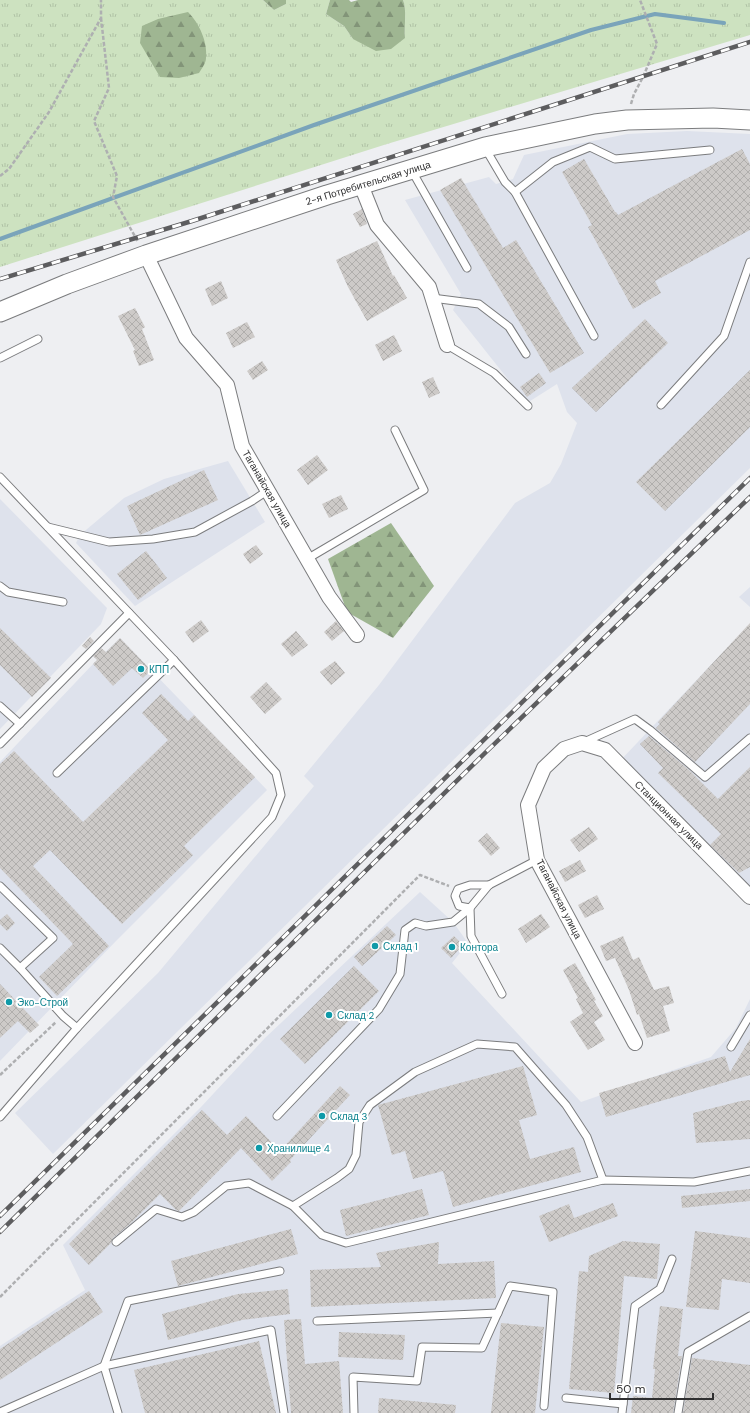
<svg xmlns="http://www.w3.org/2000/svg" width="750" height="1413" font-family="'DM Sans',sans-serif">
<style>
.built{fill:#dee2ec}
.grass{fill:url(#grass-tufts)}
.forest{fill:url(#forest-firs)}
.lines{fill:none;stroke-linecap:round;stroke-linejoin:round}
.stream{stroke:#7aa4ba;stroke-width:4}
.building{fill:url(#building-cross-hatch)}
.lane-casing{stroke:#7b7c7e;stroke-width:9}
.street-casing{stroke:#7b7c7e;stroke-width:16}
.secondary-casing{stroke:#7b7c7e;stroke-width:21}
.path{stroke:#aeafb1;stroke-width:2.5;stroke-dasharray:4 2;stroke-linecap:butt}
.lane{stroke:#fff;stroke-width:7}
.street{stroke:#fff;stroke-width:14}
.secondary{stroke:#fff;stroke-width:19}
.rail-casing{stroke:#5d5d5f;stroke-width:4.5}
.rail{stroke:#fff;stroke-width:3;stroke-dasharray:9;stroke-linecap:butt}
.culture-dot{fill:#0f9aa8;stroke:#fff;stroke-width:1.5}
.labels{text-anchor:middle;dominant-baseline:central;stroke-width:4;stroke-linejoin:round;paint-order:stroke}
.street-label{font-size:10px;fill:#2f2f30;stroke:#fff}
.culture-label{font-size:10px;fill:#0d838f;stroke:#fff;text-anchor:start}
</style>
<defs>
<pattern id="grass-tufts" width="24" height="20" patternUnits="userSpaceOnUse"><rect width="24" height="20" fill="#cde2c0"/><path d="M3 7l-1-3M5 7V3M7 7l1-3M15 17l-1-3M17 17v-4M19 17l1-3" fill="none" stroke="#b0c2a5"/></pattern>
<pattern id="forest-firs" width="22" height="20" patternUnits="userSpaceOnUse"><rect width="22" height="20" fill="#9fb692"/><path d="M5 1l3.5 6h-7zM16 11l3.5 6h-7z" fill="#829478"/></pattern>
<pattern id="building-cross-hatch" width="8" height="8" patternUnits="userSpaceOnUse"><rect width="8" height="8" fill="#cdcac8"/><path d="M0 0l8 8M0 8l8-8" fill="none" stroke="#b0aeac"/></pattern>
</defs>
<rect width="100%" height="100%" fill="#eeeff2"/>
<!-- built -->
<g class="built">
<path d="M687,131L750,134V468L53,1154L15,1113L158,973L314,786L304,776L379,685L515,503L550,483L561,464L577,423L567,412L557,384L527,403L453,310L461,294L405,200L489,177L496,184L513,179L524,155L627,134Z"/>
<path d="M228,461L265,522L135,606L76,543L80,535L124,498L164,479Z"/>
<path d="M0,499L107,608L101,624L0,729Z"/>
<path d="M750,587V607L739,597Z"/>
<path d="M750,625V888L619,762L745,629Z"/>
<path d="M120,638L267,790L116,941L0,1061V762L93,664Z"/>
<path d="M420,892L453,922L468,943L452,963L581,1102L711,1057L736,1028L750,999V1413H0V1346L85,1290L63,1245L201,1107L265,1038Z"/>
</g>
<!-- grass -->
<path class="grass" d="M0,0H263L274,10L286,4V0H330L326,14L344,26L353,39L405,38C404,27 407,10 403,0H750V35L387,144L0,267Z"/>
<!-- forest -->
<g class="forest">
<path d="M263,0H286V4L274,10Z"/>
<path d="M330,0H349L351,2L358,0H403C407,9 404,27 405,38L391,49L376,51L353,39L344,26L326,14Z"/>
<path d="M188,12C199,23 208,42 206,58C206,63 202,68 199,73L179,78L160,77L140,43L142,26L158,19Z"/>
<path d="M391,523L434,586L393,638L347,612L328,559Z"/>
</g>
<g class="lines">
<!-- stream -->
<path class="stream" d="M0,239L314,125L591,30L655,14L724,23"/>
</g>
<!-- building -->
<g class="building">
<path d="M742,149L750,164V230L655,281L661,293L633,309L588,227L592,225L562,172L584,159L615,212H616L618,215Z"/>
<path d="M461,178L503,248L516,240L584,353L550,373L440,190Z"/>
<path d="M362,209L367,224L360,227L353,214Z"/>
<path d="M377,241L393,276L394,275L407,298L367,321L348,287L336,260Z"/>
<path d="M221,281L228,298L212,306L205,289Z"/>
<path d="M135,308L145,327L142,329L154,360L139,366L133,351L135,350L118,316Z"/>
<path d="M645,319L668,343L596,412L572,388Z"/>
<path d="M247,322L255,337L233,348L226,333Z"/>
<path d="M394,335L402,351L383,361L375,345Z"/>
<path d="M262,361L268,370L253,380L247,371Z"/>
<path d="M750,370V427L665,511L636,482Z"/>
<path d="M539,373L546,383L527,397L520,387Z"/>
<path d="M433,377L440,393L429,398L422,382Z"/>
<path d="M317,455L328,470L308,485L297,470Z"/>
<path d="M204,470L218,500L140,535L127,506Z"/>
<path d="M341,495L348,509L329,518L322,504Z"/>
<path d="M256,545L263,554L250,564L243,554Z"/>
<path d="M146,551L167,578L138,600L117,574Z"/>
<path d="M201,620L209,631L193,643L185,632Z"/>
<path d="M336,621L344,631L332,641L324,632Z"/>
<path d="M750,623V704L695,762L656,728L660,724L658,722Z"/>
<path d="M0,628L51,678L32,697L0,665Z"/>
<path d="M296,631L308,645L292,657L281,644Z"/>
<path d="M90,637L94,641L86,649L82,646Z"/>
<path d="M120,638L151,670L143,678L132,668L113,686L93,664L97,660L93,656L101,648L106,652Z"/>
<path d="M335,661L345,673L331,685L320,672Z"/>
<path d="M266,682L282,699L265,714L250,697Z"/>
<path d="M161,694L188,721L194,715L255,777L184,846L193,855L122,924L50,850L33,866L109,946L57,996L39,977L73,944L0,868V764L14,751L83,822L168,740L142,713Z"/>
<path d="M649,736L689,770L718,799L750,767V867L739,873L710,845L721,834L658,773L663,768L640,744Z"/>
<path d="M589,827L598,839L579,852L570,840Z"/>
<path d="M487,833L500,848L491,856L478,841Z"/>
<path d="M580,860L586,871L565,882L559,871Z"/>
<path d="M597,895L604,909L585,918L578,905Z"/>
<path d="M7,914L15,923L7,931L0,924V920Z"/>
<path d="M541,914L550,927L526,943L518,929Z"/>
<path d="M387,926L396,935L362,966L354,957Z"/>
<path d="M454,936L463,945L451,958L441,948Z"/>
<path d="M623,936L633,960L639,957L654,990L669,986L674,1003L663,1006L670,1031L647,1038L639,1014L637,1015L629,990L615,958L606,961L600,946Z"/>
<path d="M575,963L596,1000L594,1001L603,1016L594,1022L605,1040L588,1050L570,1022L583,1013L576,999L578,998L563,970Z"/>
<path d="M354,966L379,991L305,1064L280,1039Z"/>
<path d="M0,984L39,1025L30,1033L18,1021L0,1038Z"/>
<path d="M750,1039V1075L606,1117L599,1093L725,1056L730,1072Z"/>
<path d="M523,1066L537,1115L519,1120L530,1159L574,1147L581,1172L453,1207L443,1171L413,1179L405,1151L392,1155L378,1105Z"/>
<path d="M340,1086L350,1095L290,1160L291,1162L272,1181L241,1148L179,1211L176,1210L160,1194L130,1224L113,1238L111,1243L89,1265L69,1244L202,1110L227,1135L246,1116L280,1151Z"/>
<path d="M750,1100V1139L696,1143L693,1113L741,1101Z"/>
<path d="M422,1189L429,1215L346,1236L340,1210Z"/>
<path d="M750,1189V1201L682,1208L681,1196Z"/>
<path d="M613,1203L618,1216L549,1242L539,1216L569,1204L574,1218Z"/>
<path d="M291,1229L298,1254L178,1286L171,1261Z"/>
<path d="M695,1231L750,1238V1283L722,1279L719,1310L686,1307Z"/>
<path d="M623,1241L660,1244L657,1279L624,1276L614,1393L569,1389L579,1271L588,1272L589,1256Z"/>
<path d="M439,1242L438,1264L494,1261L496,1298L311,1307L310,1270L381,1267L376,1253Z"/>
<path d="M288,1289L290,1314L242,1320L168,1340L162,1314L238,1294Z"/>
<path d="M89,1291L103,1312L0,1380V1349Z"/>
<path d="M660,1306L683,1309L678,1356H682L673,1413H631L633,1396L652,1398L655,1369H653Z"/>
<path d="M301,1319L305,1364L339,1361L343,1413H291L284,1320Z"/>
<path d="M501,1323L544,1327L535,1413H491Z"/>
<path d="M339,1332L405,1335L403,1360L338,1357Z"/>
<path d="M259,1341L276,1413H145L134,1370Z"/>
<path d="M692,1358L750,1365V1413H683Z"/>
<path d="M379,1398L456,1405L455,1413H378Z"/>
</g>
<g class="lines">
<!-- lane casing -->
<g class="lane-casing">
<g id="lane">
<path d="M485,148L505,182L515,192L594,336"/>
<path d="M412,171L467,268"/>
<path d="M515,192L553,162L590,147L615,159L710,150"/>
<path d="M432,298L479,304L509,327L526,354"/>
<path d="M447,345L494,373L528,406"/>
<path d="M0,358L38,339"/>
<path d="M661,405L724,336L750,262"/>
<path d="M0,477L174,660L276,773L281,795L272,817L77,1028"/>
<path d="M48,527L109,542L153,539L195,532L252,501L267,491"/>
<path d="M307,559L424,490L395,430"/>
<path d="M0,586L8,592L63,602"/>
<path d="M0,706L20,724"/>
<path d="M584,742L635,719L650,730L705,777L750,738"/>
<path d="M0,744L129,613"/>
<path d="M57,773L174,660"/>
<path d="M0,886L53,938L20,968L63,1016L77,1028L0,1117"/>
<path d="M470,908L459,906L455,896L458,889L470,885H489"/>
<path d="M0,948L20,968"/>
<path d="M502,994L471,936L470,908L489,885L537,860"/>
<path d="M731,1047L750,1015"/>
<path d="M277,1116L379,1009L400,974L405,930L415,923L426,926L453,922L470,908"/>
<path d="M293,1206L322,1235L346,1243L603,1180L694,1182L750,1171"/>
<path d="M116,1242L156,1209L182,1217L194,1212L226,1186L249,1183L293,1206L337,1178L349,1169L356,1155L359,1122L370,1105L415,1072L477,1044L515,1047L566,1105L587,1137L603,1180"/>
<path d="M317,1321L498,1313"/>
<path d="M566,1398L623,1404"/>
<path d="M0,1412L104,1366L271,1330L284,1413"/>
<path d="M118,1413L104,1366L128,1301L280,1271"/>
<path d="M354,1413L353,1377L417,1381L422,1347L482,1348L510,1286L553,1292L544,1406"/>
<path d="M622,1413L635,1306L660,1289L672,1259"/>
<path d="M678,1413L688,1352L750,1316"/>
</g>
</g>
<!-- street casing -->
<g class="street-casing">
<g id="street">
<path d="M361,185L377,225L429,287L447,345"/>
<path d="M146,255L186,338L227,385L242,446L329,597L357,635"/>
<path d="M635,1043L537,860L528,805L544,768L564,749L582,743L605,750L750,897"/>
</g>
</g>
<!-- secondary casing -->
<g class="secondary-casing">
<path id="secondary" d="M0,312L67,284L146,255L327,195L485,147L595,124L627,120L713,118L750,120"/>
</g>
<!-- path -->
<g class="path">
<path d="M101,18L109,88L94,121L117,176L113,197L138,242"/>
<path d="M631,104L634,94L643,77L657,44L640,0"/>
<path d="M0,176L9,169L49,112L101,18V0"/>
<path d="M0,1075L56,1022"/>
<path d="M0,1297L420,875L449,886"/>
</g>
<!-- lane -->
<use href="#lane" class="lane"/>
<!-- street -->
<use href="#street" class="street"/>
<!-- secondary -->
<use href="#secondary" class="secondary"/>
<!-- rail casing -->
<g class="rail-casing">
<g id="rail">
<path d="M0,279L192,221L750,42"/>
<path d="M0,1216L750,478"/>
<path d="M0,1232L487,751L750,497"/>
</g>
</g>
<!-- rail -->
<use href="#rail" class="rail"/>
</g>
<!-- markers -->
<g class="culture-dot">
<circle cx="141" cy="669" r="4"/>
<circle cx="375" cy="946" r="4"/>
<circle cx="452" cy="947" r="4"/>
<circle cx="9" cy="1002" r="4"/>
<circle cx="329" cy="1015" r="4"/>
<circle cx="322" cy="1116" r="4"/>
<circle cx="259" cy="1148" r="4"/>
</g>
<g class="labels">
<!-- street labels -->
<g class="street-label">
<text transform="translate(368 183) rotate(-17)">2-я Потребительская улица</text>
<text transform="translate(267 489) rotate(60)">Таганайская улица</text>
<text transform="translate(669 815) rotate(45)">Станционная улица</text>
<text transform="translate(559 899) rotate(63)">Таганайская улица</text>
</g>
<!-- culture labels -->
<g class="culture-label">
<text x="149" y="669">КПП</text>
<text x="383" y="946">Склад 1</text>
<text x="460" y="947">Контора</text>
<text x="17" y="1002">Эко-Строй</text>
<text x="337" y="1015">Склад 2</text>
<text x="330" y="1116">Склад 3</text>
<text x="267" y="1148">Хранилище 4</text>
</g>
</g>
<!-- scale -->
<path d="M610 1393v6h103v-6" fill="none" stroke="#2f2f30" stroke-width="2"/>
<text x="616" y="1393" font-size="12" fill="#2f2f30" stroke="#ffffff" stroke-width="3" paint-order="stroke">50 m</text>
</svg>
